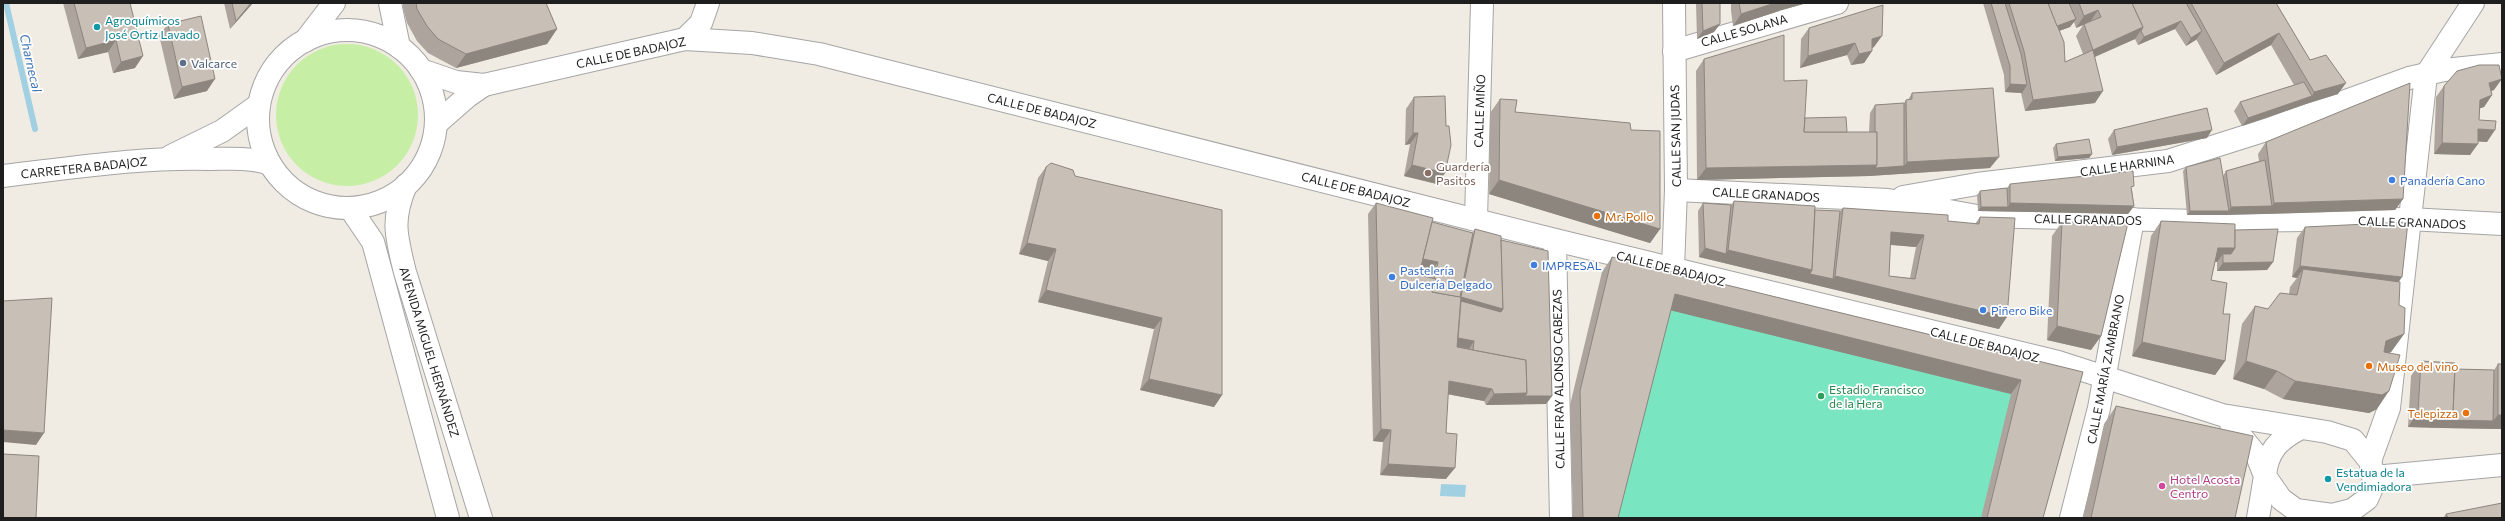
<svg xmlns="http://www.w3.org/2000/svg" width="2505" height="521" font-family="Commissioner,sans-serif">
<style>
.grass{fill:#c6efa5}
.pitch{fill:#7ae6c1}
.water{fill:#a0d0e1}
.lines{fill:none;stroke-linecap:round;stroke-linejoin:round}
.stream{stroke:#a0d0e1;stroke-width:6}
.minor-casing{stroke:#a5a5a5;stroke-width:24}
.minor{stroke:#fff;stroke-width:22}
.wall{fill:#aca49d;fill-rule:evenodd}
.shaded-wall{fill:#8c867f}
.building{fill:#c8bfb6;stroke:#8c867f;fill-rule:evenodd}
.culture-dot{fill:#0f9aa8;stroke:#fff;stroke-width:1.5}
.service-dot{fill:#5c6f8a;stroke:#fff;stroke-width:1.5}
.education-dot{fill:#8d6e63;stroke:#fff;stroke-width:1.5}
.shop-dot{fill:#3f7fe0;stroke:#fff;stroke-width:1.5}
.food-dot{fill:#e8710a;stroke:#fff;stroke-width:1.5}
.leisure-dot{fill:#2e9e5b;stroke:#fff;stroke-width:1.5}
.hotel-dot{fill:#d1479c;stroke:#fff;stroke-width:1.5}
.labels{text-anchor:middle;dominant-baseline:central;stroke-width:3.5;stroke-linejoin:round;paint-order:stroke}
.culture-label{font-size:12px;fill:#0d838f;stroke:#fff;text-anchor:start}
.street-label{font-size:12px;fill:#1e1e1e;stroke:#fff}
.service-label{font-size:12px;fill:#4e5e75;stroke:#fff;text-anchor:start}
.education-label{font-size:12px;fill:#785e54;stroke:#fff;text-anchor:start}
.shop-label{font-size:12px;fill:#366cbe;stroke:#fff;text-anchor:start}
.food-label{font-size:12px;fill:#c56008;stroke:#fff;text-anchor:start}
.leisure-label{font-size:12px;fill:#27864d;stroke:#fff;text-anchor:start}
.hotel-label{font-size:12px;fill:#b23c85;stroke:#fff;text-anchor:start}
.water-label{font-size:13px;font-style:italic;fill:#4277b6;stroke:#fff}
</style>
<rect width="100%" height="100%" fill="#f0ece3"/>
<!-- grass -->
<circle class="grass" cx="347" cy="115" r="71"/>
<!-- pitch -->
<path class="pitch" d="M1602,272L2073,387L2037,518H1573Z"/>
<!-- water -->
<path class="water" d="M1441,484L1466,485L1465,497L1440,496Z"/>
<g class="lines">
<!-- stream -->
<path class="stream" d="M6,3L35,129"/>
<!-- minor casing -->
<g class="minor-casing">
<g id="minor">
<path d="M390,3L399,47"/>
<circle cx="347" cy="119" r="89"/>
<path d="M685,39L701,23L708,3"/>
<path d="M305,41L334,3"/>
<path d="M1674,51L1837,3"/>
<path d="M421,70L456,82L484,85L685,39L752,43L819,54L1555,240L2058,362L2222,415L2327,432L2353,440L2370,461L2374,477L2371,490L2367,499L2352,510L2332,515L2296,510L2281,499L2265,476C2267,452 2278,440 2299,429"/>
<path d="M436,124L468,96L484,85"/>
<path d="M171,156L222,131L257,106"/>
<path d="M3,176C72,168 140,157 209,159C230,159 250,157 270,164"/>
<path d="M406,185C391,220 396,236 405,272L481,518"/>
<path d="M1676,190L1888,200L1977,216L2201,221L2409,219L2502,224"/>
<path d="M1903,197L1977,184L2168,161L2269,129L2409,78L2444,70L2502,64"/>
<path d="M350,208L373,242L448,518"/>
<path d="M1476,219L1482,3"/>
<path d="M1555,240L1561,518"/>
<path d="M1673,268L1676,190L1674,3"/>
<path d="M2231,424L2257,456L2265,476L2258,518"/>
<path d="M2370,461L2389,408L2426,75L2473,3"/>
<path d="M2374,477L2502,465"/>
<path d="M2071,518L2099,408L2133,219"/>
</g>
</g>
<!-- minor -->
<use href="#minor" class="minor"/>
</g>
<!-- wall -->
<g class="wall">
<path d="M63,3H130L135,68L113,73L108,52L78,59Z"/>
<path d="M224,3H253L230,29Z"/>
<path d="M403,3H546L557,29L547,44L456,68L428,53L417,41L407,23L403,8Z"/>
<path d="M1696,3H1720V24L1714,32L1697,39Z"/>
<path d="M1731,3H1807L1782,10L1733,26L1731,11Z"/>
<path d="M1983,3H2276L2310,60L2338,94L2306,104L2242,126L2234,111L2240,102L2294,85L2271,45L2216,75L2196,39L2186,46L2175,29L2138,45L2135,39L2095,57V103L2025,111L2021,93L2005,92L2004,75ZM2074,22L2076,28L2083,25L2076,36L2083,54L2065,62L2059,31L2070,27Z"/>
<path d="M168,24L207,91L174,99L159,35Z"/>
<path d="M1809,28L1874,47L1872,48V51L1864,63L1851,65L1847,55L1800,68L1801,39Z"/>
<path d="M1704,59L1784,81L1805,118L1847,132H1869L1870,113L1875,105L1904,103L1906,100H1908L1912,93L1990,168L1869,176L1697,180L1696,71Z"/>
<path d="M2444,86L2494,90L2491,91L2492,95L2484,107L2480,108L2479,120L2487,142L2478,141L2470,155L2434,154L2436,97Z"/>
<path d="M1414,97L1445,173L1437,184L1404,176L1410,144L1405,145L1406,109Z"/>
<path d="M1500,99L1515,112L1631,130L1660,229L1650,243L1489,194L1490,113Z"/>
<path d="M2114,130L2207,138L2112,155L2108,139Z"/>
<path d="M2266,142L2403,199L2395,210L2266,214L2187,215L2183,171L2186,167L2223,176L2226,171L2259,161L2258,154Z"/>
<path d="M2056,144L2092,154L2089,158L2055,161L2053,148Z"/>
<path d="M1046,167L1222,395L1214,407L1140,390L1154,329L1038,302L1048,261L1019,254L1038,178Z"/>
<path d="M2010,184L2132,190L2134,206L2128,214L1978,211L1977,195L1980,191L2007,188Z"/>
<path d="M1734,201L1815,210L1840,211L1843,208L1948,221L1975,224L1980,217L1999,329L1699,257L1698,211L1703,203L1731,205ZM1890,245L1916,247L1910,278L1889,276Z"/>
<path d="M1376,203L1432,222L1473,233L1475,229L1501,240L1552,396L1546,404L1486,405L1484,401L1448,394L1446,433V479L1380,475L1383,442L1373,441L1368,214ZM1421,268L1432,270L1430,278L1419,275Z"/>
<path d="M2161,221L2235,230L2273,262L2267,270L2217,271V262H2215L2211,280L2223,314L2225,361L2215,375L2132,356L2151,236Z"/>
<path d="M2062,222L2101,336L2091,350L2047,340L2052,236Z"/>
<path d="M2305,227L2399,282V305L2404,334L2391,352L2389,353L2377,409L2369,413L2283,399L2264,389L2233,379L2242,324L2255,306L2268,309L2289,294L2290,287L2297,278L2292,277L2297,238Z"/>
<path d="M1612,257L2083,372L2043,518H1981L2011,394L1671,310L1618,518H1573L1570,405L1602,272Z"/>
<path d="M2421,361L2455,369L2494,370L2498,364L2502,429L2443,428L2408,427L2411,376Z"/>
<path d="M2116,406L2235,518H2083L2104,424Z"/>
<path d="M2446,514L2502,518H2443Z"/>
</g>
<!-- shaded-wall -->
<g class="shaded-wall">
<path d="M251,3H253L230,29L236,21Z"/>
<path d="M1775,3H1807L1782,10L1733,26L1741,14Z"/>
<path d="M2098,10L2090,22L2076,28L2084,16Z"/>
<path d="M2076,19L2070,27L2048,35L2054,27Z"/>
<path d="M2181,21L2175,29L2138,45L2144,37Z"/>
<path d="M1720,24L1714,32L1697,39L1703,31Z"/>
<path d="M2143,27L2135,39L2085,61L2093,50Z"/>
<path d="M557,29L547,44L456,68L466,54Z"/>
<path d="M2202,31L2196,40L2186,46L2191,38Z"/>
<path d="M2279,33L2271,45L2216,75L2224,63Z"/>
<path d="M1882,36L1874,47L1864,51L1872,39Z"/>
<path d="M116,40L108,52L78,59L86,48Z"/>
<path d="M1855,43L1847,55L1800,68L1808,56Z"/>
<path d="M1872,51L1864,63L1851,65L1859,54Z"/>
<path d="M143,56L135,68L113,73L121,62Z"/>
<path d="M215,79L207,91L174,99L182,87Z"/>
<path d="M2502,79L2494,90L2481,95L2489,83Z"/>
<path d="M2346,83L2338,94L2306,104L2242,126L2248,118L2312,96L2314,92Z"/>
<path d="M2010,84L2027,85L2022,93L2005,92Z"/>
<path d="M2103,91L2095,103L2025,111L2033,100Z"/>
<path d="M2492,95L2484,107L2472,111L2480,100Z"/>
<path d="M2478,129L2495,130L2487,142L2470,141Z"/>
<path d="M2212,130L2207,138L2112,155L2117,147Z"/>
<path d="M1413,133H1418L1410,144L1405,145Z"/>
<path d="M2442,143L2478,144L2470,155L2434,154Z"/>
<path d="M2092,154L2089,158L2055,161L2058,157Z"/>
<path d="M1999,157L1990,168L1869,176L1697,180L1706,168L1877,165L1904,166L1907,162Z"/>
<path d="M1412,165L1445,173L1437,184L1404,176Z"/>
<path d="M1499,180L1660,229L1650,243L1489,194Z"/>
<path d="M2403,199L2395,210L2226,215H2187L2190,211H2229L2231,207L2272,206L2274,203Z"/>
<path d="M2010,203L2134,206L2128,214L1978,211L1981,207H2008Z"/>
<path d="M1891,232L1924,235L1916,247L1883,244Z"/>
<path d="M1027,243L1056,249L1048,261L1019,254Z"/>
<path d="M1705,248L1726,254L1720,262L1699,257Z"/>
<path d="M2218,248H2235L2225,262L2223,254L2217,262H2208Z"/>
<path d="M1728,250L1812,270L1833,279L1835,276L2007,317L1999,329L1720,262Z"/>
<path d="M1421,259L1438,262L1432,270L1416,267Z"/>
<path d="M2273,262L2267,270L2217,271L2223,263Z"/>
<path d="M2300,266L2402,277L2394,289L2303,269L2297,278L2292,277Z"/>
<path d="M1046,290L1162,318L1154,329L1038,302Z"/>
<path d="M1675,294L2021,380L2011,394L1665,309Z"/>
<path d="M1461,297L1503,309L1495,320L1458,310Z"/>
<path d="M2057,326L2101,336L2091,350L2047,340Z"/>
<path d="M2404,334L2391,352L2373,359L2386,341Z"/>
<path d="M1455,337L1474,341L1469,349L1450,345Z"/>
<path d="M2142,342L2225,361L2215,375L2132,356Z"/>
<path d="M2246,361L2277,371L2264,389L2233,379Z"/>
<path d="M1149,379L1222,395L1214,407L1140,390Z"/>
<path d="M1449,381L1492,389L1484,401L1441,393Z"/>
<path d="M2295,381L2389,391L2377,409L2369,413L2283,399Z"/>
<path d="M1527,393L1552,396L1546,404L1486,405L1494,394Z"/>
<path d="M2418,412L2453,414L2493,421L2498,415H2502V429L2443,428L2408,427Z"/>
<path d="M1381,429L1391,430L1383,442L1373,441Z"/>
<path d="M3,430L44,433L36,445L3,442Z"/>
<path d="M1388,464L1455,468L1446,479L1380,475Z"/>
</g>
<!-- building -->
<g class="building">
<path d="M74,3H130L143,56L121,62L116,40L86,48Z"/>
<path d="M232,3H251L236,21Z"/>
<path d="M416,3H546L557,29L466,54L438,39L427,26L417,9Z"/>
<path d="M1702,3H1720V24L1703,31Z"/>
<path d="M1739,3H1775L1741,14Z"/>
<path d="M1786,3H1794L1785,5Z"/>
<path d="M1991,3H2005L2021,54L2027,85L2010,84V66Z"/>
<path d="M2009,3H2048L2064,42L2065,62L2093,50L2103,91L2033,100L2024,51Z"/>
<path d="M2048,3H2069L2076,19L2057,26Z"/>
<path d="M2079,3H2132L2143,27L2093,50L2084,24L2101,17L2098,10L2084,16Z"/>
<path d="M2132,3H2186L2202,31L2191,38L2181,21L2144,37L2141,31L2143,27Z"/>
<path d="M2191,3H2276L2310,60L2326,55L2346,83L2314,92L2279,33L2224,63Z"/>
<path d="M1883,5L1882,36L1872,39V51L1859,54L1855,43L1808,56L1809,28Z"/>
<path d="M201,16L215,79L182,87L168,24Z"/>
<path d="M1784,35V81L1807,80L1804,132H1877V165L1706,168L1704,59Z"/>
<path d="M2479,65H2499L2502,79L2489,83L2492,95L2480,100L2479,120L2496,121L2495,130L2478,129V144L2442,143L2444,86L2457,71Z"/>
<path d="M2304,82L2312,96L2248,118L2240,102Z"/>
<path d="M2410,83L2403,199L2274,203L2266,142Z"/>
<path d="M1993,88L1999,157L1907,162L1906,100L1912,99V93Z"/>
<path d="M1445,96L1446,126H1449L1451,145L1445,173L1412,165L1418,133H1413L1414,97Z"/>
<path d="M1500,99L1517,100L1515,112L1630,123L1631,130L1660,131V229L1499,180Z"/>
<path d="M1904,103V166L1875,168L1877,165V132H1875V105Z"/>
<path d="M2207,108L2212,130L2117,147L2114,130Z"/>
<path d="M1846,117L1847,132H1804L1805,118Z"/>
<path d="M2089,139L2092,154L2058,157L2056,144Z"/>
<path d="M2220,158L2229,211H2190L2186,167Z"/>
<path d="M2265,160L2272,206L2231,207L2226,171Z"/>
<path d="M1051,163L1073,170L1075,176L1222,210V395L1149,379L1162,318L1046,290L1056,249L1027,243L1046,167Z"/>
<path d="M2133,171L2134,186L2131,187L2134,206L2010,203V184Z"/>
<path d="M2007,188L2008,207H1981L1980,191Z"/>
<path d="M1734,201L1815,206L1812,270L1728,250Z"/>
<path d="M1376,203L1433,218L1419,275L1436,279L1432,292L1461,297L1475,229L1501,236L1503,309L1461,297L1457,347L1526,360L1527,393L1494,394L1492,389L1449,381L1446,433L1457,434L1455,468L1388,464L1391,430L1381,429Z"/>
<path d="M1703,203L1731,205L1726,254L1705,248Z"/>
<path d="M1843,208L1948,215V221L1979,224L1980,217L2015,218L2007,317L1835,276ZM1891,232L1924,235L1915,279L1889,276Z"/>
<path d="M1815,210L1840,211L1833,279L1810,274L1812,270Z"/>
<path d="M2161,221L2235,224V248H2218L2211,280L2227,283L2223,314H2230L2225,361L2142,342Z"/>
<path d="M1432,222L1473,233L1460,297L1432,292L1436,279L1434,278L1438,262L1423,259Z"/>
<path d="M2062,222L2128,223L2101,336L2057,326Z"/>
<path d="M2408,222L2402,277L2300,266L2305,227Z"/>
<path d="M2278,229L2273,262L2223,263V254H2231L2235,248V230Z"/>
<path d="M1501,240L1548,251L1552,396H1525L1527,393L1526,360L1473,350L1474,341L1458,338L1461,301L1501,312L1503,309Z"/>
<path d="M1612,257L2083,372L2043,518H1987L2021,380L1675,294L1618,518H1583L1580,391Z"/>
<path d="M2303,269L2400,282L2399,305L2405,308L2404,334L2386,341L2384,352L2400,355L2389,391L2382,395L2295,381L2277,371L2246,361L2255,306L2268,309L2280,293L2297,295Z"/>
<path d="M52,298L44,433L3,430V301Z"/>
<path d="M2421,361L2455,363L2453,414L2418,412Z"/>
<rect x="2498" y="364" width="4" height="51"/>
<path d="M2455,369L2494,370L2493,421L2448,420L2453,414Z"/>
<path d="M2116,406L2253,436L2235,518H2091Z"/>
<path d="M3,454L39,456L36,518H3Z"/>
<path d="M2502,503V518H2448L2446,514Z"/>
</g>
<!-- markers -->
<g class="culture-dot">
<circle cx="97" cy="27" r="4"/>
<circle cx="2328" cy="479" r="4"/>
</g>
<circle class="service-dot" cx="183" cy="63" r="4"/>
<circle class="education-dot" cx="1428" cy="173" r="4"/>
<g class="shop-dot">
<circle cx="2392" cy="180" r="4"/>
<circle cx="1534" cy="265" r="4"/>
<circle cx="1392" cy="277" r="4"/>
<circle cx="1983" cy="310" r="4"/>
</g>
<g class="food-dot">
<circle cx="1597" cy="216" r="4"/>
<circle cx="2369" cy="366" r="4"/>
<circle cx="2466" cy="413" r="4"/>
</g>
<circle class="leisure-dot" cx="1821" cy="396" r="4"/>
<circle class="hotel-dot" cx="2162" cy="486" r="4"/>
<g class="labels">
<!-- culture labels -->
<g class="culture-label">
<text x="105" y="20">Agroquímicos<tspan x="105" dy="14">José Ortiz Lavado</tspan></text>
<text x="2336" y="472">Estatua de la<tspan x="2336" dy="14">Vendimiadora</tspan></text>
</g>
<!-- street labels -->
<g class="street-label">
<text transform="translate(1744 30) rotate(-16)">CALLE SOLANA</text>
<text transform="translate(631 52) rotate(-12)">CALLE DE BADAJOZ</text>
<text transform="translate(1042 110) rotate(14)">CALLE DE BADAJOZ</text>
<text transform="translate(1479 111) rotate(-88)">CALLE MIÑO</text>
<text transform="translate(1675 136) rotate(-91)">CALLE SAN JUDAS</text>
<text transform="translate(2127 165) rotate(-8)">CALLE HARNINA</text>
<text transform="translate(84 167) rotate(-6)">CARRETERA BADAJOZ</text>
<text transform="translate(1356 189) rotate(14)">CALLE DE BADAJOZ</text>
<text transform="translate(1766 194) rotate(3)">CALLE GRANADOS</text>
<text transform="translate(2088 219) rotate(1)">CALLE GRANADOS</text>
<text transform="translate(2412 222) rotate(2)">CALLE GRANADOS</text>
<text transform="translate(1671 268) rotate(14)">CALLE DE BADAJOZ</text>
<text transform="translate(1985 344) rotate(14)">CALLE DE BADAJOZ</text>
<text transform="translate(430 352) rotate(73)">AVENIDA MIGUEL HERNÁNDEZ</text>
<text transform="translate(2105 369) rotate(-79)">CALLE MARÍA ZAMBRANO</text>
<text transform="translate(1558 379) rotate(-91)">CALLE FRAY ALONSO CABEZAS</text>
</g>
<!-- service labels -->
<g class="service-label">
<text x="191" y="63">Valcarce</text>
</g>
<!-- education labels -->
<g class="education-label">
<text x="1436" y="166">Guardería<tspan x="1436" dy="14">Pasitos</tspan></text>
</g>
<!-- shop labels -->
<g class="shop-label">
<text x="2400" y="180">Panadería Cano</text>
<text x="1542" y="265">IMPRESAL</text>
<text x="1400" y="270">Pastelería<tspan x="1400" dy="14">Dulcería Delgado</tspan></text>
<text x="1991" y="310">Piñero Bike</text>
</g>
<!-- food labels -->
<g class="food-label">
<text x="1605" y="216">Mr. Pollo</text>
<text x="2377" y="366">Museo del vino</text>
<text x="2458" y="413" text-anchor="end">Telepizza</text>
</g>
<!-- leisure labels -->
<g class="leisure-label">
<text x="1829" y="389">Estadio Francisco<tspan x="1829" dy="14">de la Hera</tspan></text>
</g>
<!-- hotel labels -->
<g class="hotel-label">
<text x="2170" y="479">Hotel Acosta<tspan x="2170" dy="14">Centro</tspan></text>
</g>
<!-- water labels -->
<g class="water-label">
<text transform="translate(31 63) rotate(77)">Charnecal</text>
</g>
</g>
<!-- border -->
<rect width="2505" height="521" fill="none" stroke="#1e1e1e" stroke-width="8"/>
</svg>
